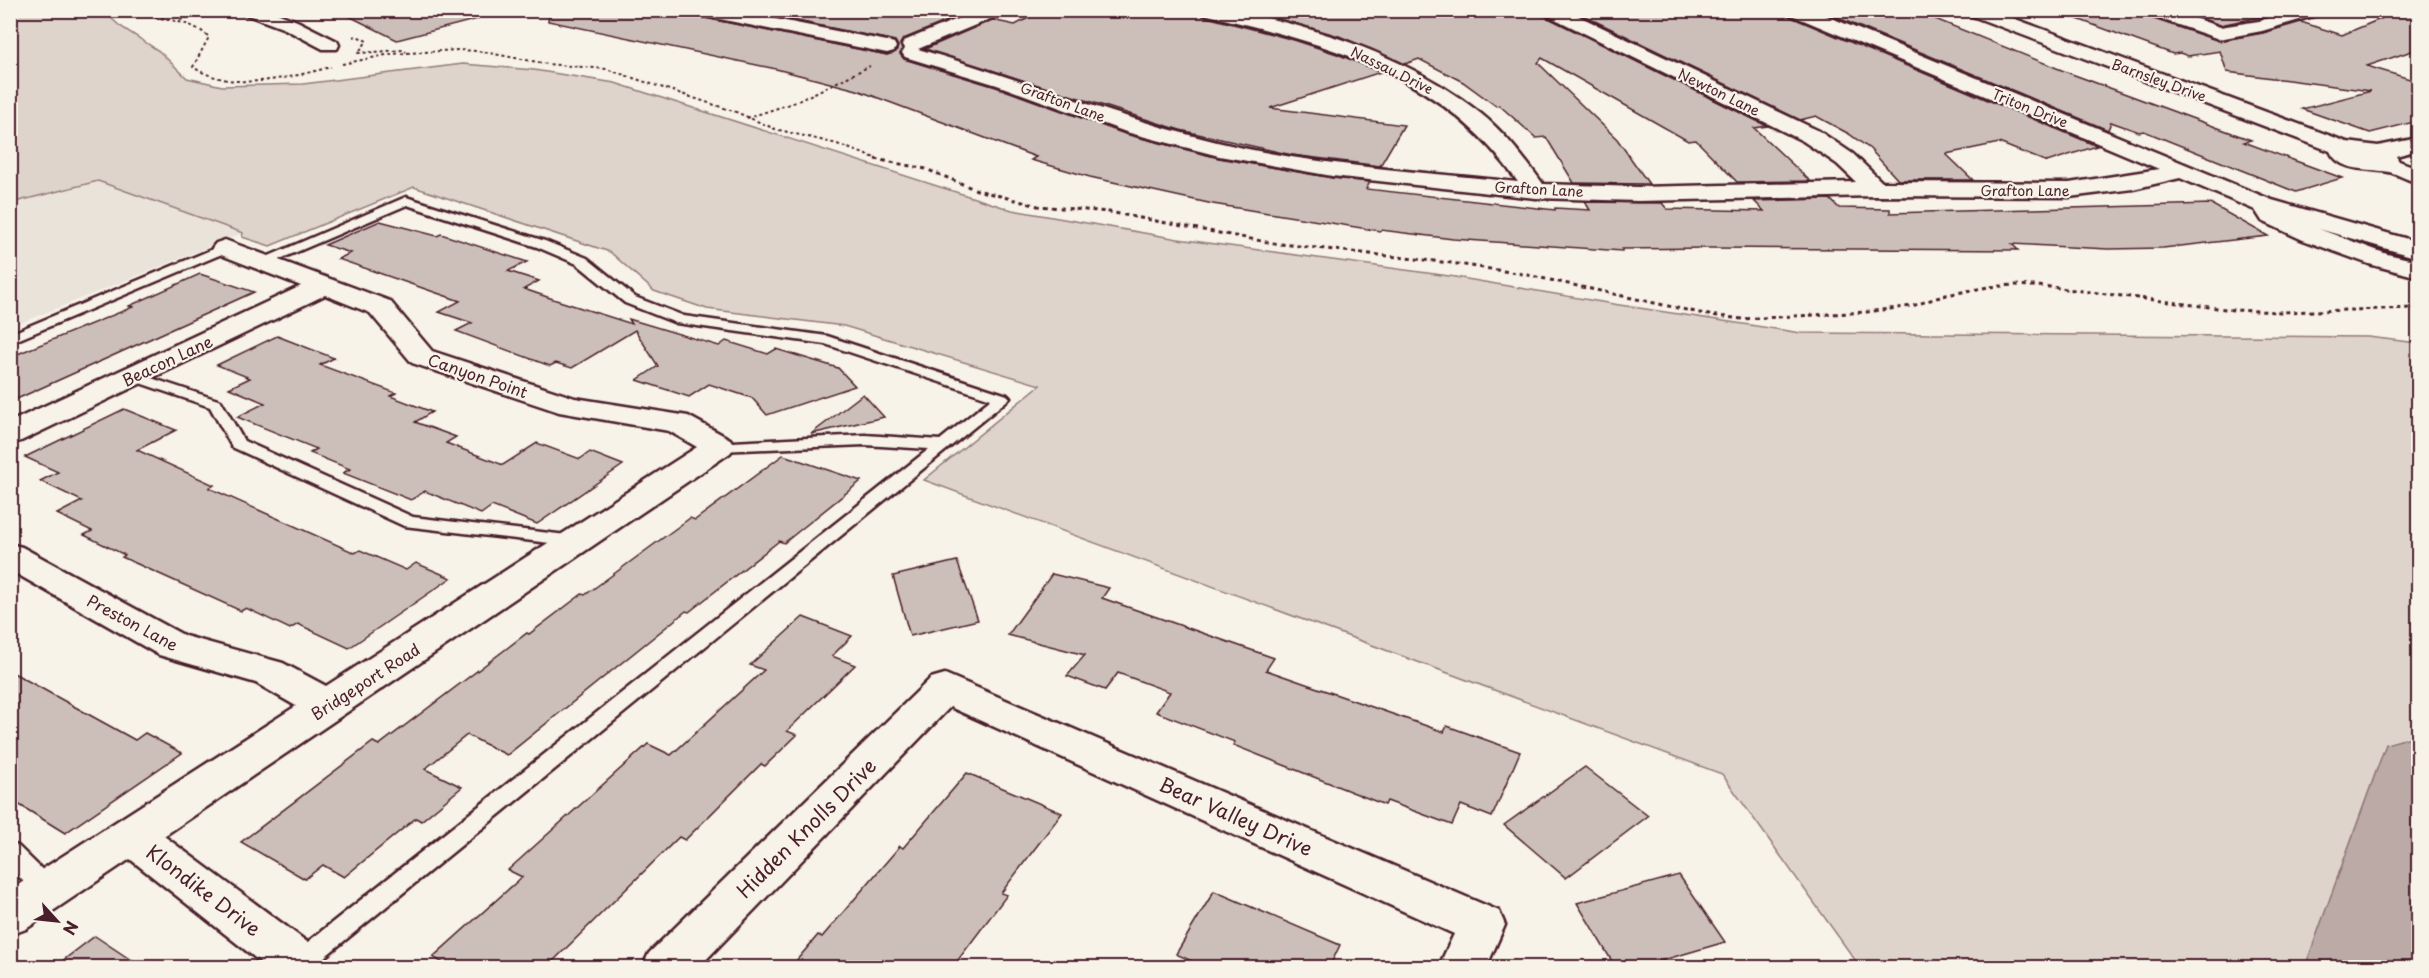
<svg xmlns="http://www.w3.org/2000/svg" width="2429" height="978" font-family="'Playpen Sans',sans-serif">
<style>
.built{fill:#eae3da}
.green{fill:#ded4cc;stroke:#947a7c;stroke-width:1.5}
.water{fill:#bcaaa7;stroke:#8e7275;stroke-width:1.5}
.building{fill:#ccbfb9;stroke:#4a1f2b;stroke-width:1.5}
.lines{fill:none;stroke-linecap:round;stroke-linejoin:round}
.service-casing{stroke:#4a1f2b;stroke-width:5}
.minor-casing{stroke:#4a1f2b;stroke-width:5}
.path-far1{stroke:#4a1f2b;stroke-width:2;stroke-dasharray:3 3;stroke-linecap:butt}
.path{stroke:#4a1f2b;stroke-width:3;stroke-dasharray:4 4;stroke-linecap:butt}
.service{fill:#f7f3e8;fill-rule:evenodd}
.minor{fill:#f7f3e8;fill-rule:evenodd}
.labels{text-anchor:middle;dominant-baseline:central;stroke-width:4.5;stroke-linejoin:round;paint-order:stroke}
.far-street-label{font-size:14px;fill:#4a1f2b;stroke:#f7f3e8}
.street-label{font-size:16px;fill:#4a1f2b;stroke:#f7f3e8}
.near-street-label{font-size:20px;fill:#4a1f2b;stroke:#f7f3e8}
</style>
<rect width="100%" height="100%" fill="#f7f3e8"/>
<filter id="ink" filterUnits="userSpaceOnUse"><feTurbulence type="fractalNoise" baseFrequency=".0167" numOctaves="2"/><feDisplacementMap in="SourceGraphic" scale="12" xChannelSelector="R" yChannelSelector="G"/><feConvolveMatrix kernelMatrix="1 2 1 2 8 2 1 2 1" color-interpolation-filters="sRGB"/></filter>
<g filter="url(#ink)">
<!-- built -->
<path class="built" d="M98,181L243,233L11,327V203Z"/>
<!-- green -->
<path class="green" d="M11,11H103L120,26L159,51L187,78L222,86L303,84L463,64L534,70L615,83L1012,210L1178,239L1449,276L1613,304L1801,333L2368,337L2418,343V967H1860L1722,774L924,480L1040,385L844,326L707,309L654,291L610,252L414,187L270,246L242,237L243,233L98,181L11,203Z"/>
<!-- water -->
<path class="water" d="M2418,735V967H2305L2386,744Z"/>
<!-- building -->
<g class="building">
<path d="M337,10H476L478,19L397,40Z"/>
<path d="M550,10H689L700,17L887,55L896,52L898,46L895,41L744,10H941L962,15L903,39L900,44L902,49L900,54L904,59L996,87L1125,134L1219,158L1332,178L1370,182L1366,189L1555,210V208L1590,210L1585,202L1662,203L1667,209L1764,211L1754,201L1830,199L1839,208L1890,209V213L2211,204L2268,236L2163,248L2108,249L2012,244L2018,250L1708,248L1622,249V251L1453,239L1381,230L1380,231L1213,204L1090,177L1031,160L1036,157L857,90L776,69L548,21Z"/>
<path d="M1044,10H1199L1203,16L1294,40L1337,54L1381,72L1270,108L1404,125L1380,166L1292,155L1180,130L925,49L992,20L1015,25Z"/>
<path d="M1248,10H1540L1544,16L1767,126L1754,128L1810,181L1737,182L1696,140L1688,141L1542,58L1538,63L1617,139L1649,184L1574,183L1546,137L1536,138L1499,105L1496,106L1463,82L1419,59L1405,64L1339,36Z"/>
<path d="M1572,10H1784L1788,16L2097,146L2047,162L1999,143L1946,154L1973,180H1898L1870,149L1849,134L1816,116L1800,120Z"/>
<path d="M1819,10H1913L2069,73L2251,140L2244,142L2342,178L2296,192L2144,131L2139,132L2111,122L2108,130Z"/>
<path d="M2070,10H2141L2145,16L2219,41L2263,33L2301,22L2342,35L2385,17L2391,11L2418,17V49L2367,66L2413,80L2418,79V121L2370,133L2302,109L2371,91L2227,72L2220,51L2188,56L2180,53L2173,54L2069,16Z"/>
<path d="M2179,10H2265L2275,14L2220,25Z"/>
<path d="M380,221L437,236L441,234L527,262L508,271L539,281L524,289L556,300L632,324L629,319L719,346L726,341L768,354L776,349L838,368L855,386L767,415L752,398L709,384L689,397L637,380L658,366L635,330L572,368L556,363L550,366L456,331L472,323L439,312L460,301L338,259L351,253L325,245Z"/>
<path d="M200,274L254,292L10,402V357L133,307L129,306Z"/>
<path d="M277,336L334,358L320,365L396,393L390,396L432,412L415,422L456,437L446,443L503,465L537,443L580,459L590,452L623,465L537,524L492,506L481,514L425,491L411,500L343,473L350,469L310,453L317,449L237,417L265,403L229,388L250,378L217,365Z"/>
<path d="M863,394L884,417L811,434Z"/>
<path d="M124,409L176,430L137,450L214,485L209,488L355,553L360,550L406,570L416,563L451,578L349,648L298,624L290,629L246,608L241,611L122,557L125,555L84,535L92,531L57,514L82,501L40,481L58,472L25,457Z"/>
<path d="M783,455L861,481L784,543L779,541L689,612L686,611L507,755L467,735L425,769L462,787L421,821L416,818L344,877L323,865L305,879L241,842L373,742L379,745L527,633L529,634L582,594L585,595L690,518L695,520Z"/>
<path d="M957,561L978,620L910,636L893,576Z"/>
<path d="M1052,574L1109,588L1102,598L1274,658L1266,670L1444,732L1447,726L1520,752L1492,817L1461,805L1452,825L1387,801L1385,805L1233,745L1235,742L1156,712L1170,692L1118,673L1105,690L1067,676L1085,655L1008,635Z"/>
<path d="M803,617L852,636L832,656L855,665L787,731L797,735L765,766L761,764L685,840L679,837L546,968H451L433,957L522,877L508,870L648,744L671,755L764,670L750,665Z"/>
<path d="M10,671L135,740L145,733L182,753L65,833L10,799Z"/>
<path d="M1585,767L1648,816L1566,878L1504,825Z"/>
<path d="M967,773L1062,813L1001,893L1007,895L952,968H790L818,935L822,937L900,846L903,848Z"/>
<path d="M1679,875L1725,942L1636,968H1616L1577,903Z"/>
<path d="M1214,891L1340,945L1329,968H1207L1176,954Z"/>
<path d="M95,936L143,968H53Z"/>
</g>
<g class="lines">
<!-- service casing -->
<g class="service-casing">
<g id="service">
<path d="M406,197L545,241L587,258L635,297L684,316L827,336L1007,395L1010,398L311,968H289L287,963L290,956L929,449L865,445L719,451L713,449L711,446L713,443L865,435L940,440L991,399L825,344L676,323L625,303L577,264L537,247L407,205L266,265L261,266L255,262Z"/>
<path d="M225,244L229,245L231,248L229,251L10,343V334Z"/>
<path d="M133,372L221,401L244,441L413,517L575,536L581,537L584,541L581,545L575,546L404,526L232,447L210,407L128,379L126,376L128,373Z"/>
<path d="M10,843L18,846L56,883L59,890L56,897C37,903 23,879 10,867Z"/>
</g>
</g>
<!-- minor casing -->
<g class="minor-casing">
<g id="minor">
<path d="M242,10H269L297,21L337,41L339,45L337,49H323L285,29L245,14Z"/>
<path d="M691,10H730L887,41L894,43L896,47L894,51L887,53L700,15Z"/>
<path d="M979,10H1005L1002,14L918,49C1018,78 1115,117 1217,142C1315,166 1418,171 1518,182C1440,71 1328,45 1204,14L1201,10C1213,10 1226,9 1238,11C1254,13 1271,19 1287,23C1356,41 1423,68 1480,113C1505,133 1524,158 1543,184L1638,187L1856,182L1837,164L1803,141L1545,14L1542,10H1566L1819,131L1853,154L1882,182L2069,183L2159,169L1789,14L1786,10H1812L2272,200L2418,242V258L2319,229L2387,254L2418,261V277L2369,264L2303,240L2262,221L2255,210L2180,178L2133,189L2069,197L1876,196L1638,201L1536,198L1332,176L1219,156L1126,132L997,85L905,57L902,53L905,49L902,45L904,41Z"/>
<path d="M1964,10H1991L2347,142L2378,146L2418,138V150L2396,156L2399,161L2418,168V183C2406,180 2394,171 2382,171C2364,169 2338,170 2330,151L1967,14Z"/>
<path d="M2143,10H2171L2220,27L2259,21L2294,10H2323L2320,14L2262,31L2219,39L2146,14Z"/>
<path d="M225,240L390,301L432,351L575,398L688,416L730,439L735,446L730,453L164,836L322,953L329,968H268L130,859L26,929L10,935V890L296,706L256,683L159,655L10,570V544L22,547L185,636L283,663L326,686L697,447L669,431L559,412L412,363L370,313L325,295L21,441L10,443V422L301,286L216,253L212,248L216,243Z"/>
<path d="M945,674L1499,911L1505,925L1486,968H1438L1454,934L950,707L698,968H642L649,953L931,678Z"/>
</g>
</g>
<!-- path-far1 -->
<g class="path-far1">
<path d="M132,10C158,21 187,17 209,37L193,67C234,93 287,78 331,67"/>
<path d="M180,20L208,10"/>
<path d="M353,37L357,36L367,41L358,53L404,50L406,52"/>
<path d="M342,64L391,54L457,50L478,51L548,64L606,69L736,112L775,129L837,144L883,161"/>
<path d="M747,118L796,102L870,66"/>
</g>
<!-- path -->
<path class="path" d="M875,159L926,169L977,190L1038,206L1109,212L1272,243L1451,263L1523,274L1709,315L1742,319L1867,312L1912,306L1946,295L1988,287L2015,285L2051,287L2234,310L2281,312L2418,308"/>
<!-- service -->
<use href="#service" class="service"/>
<!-- minor -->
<use href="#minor" class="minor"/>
</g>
</g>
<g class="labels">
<!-- far-street labels -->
<g class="far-street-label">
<text transform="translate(1392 70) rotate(26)">Nassau Drive</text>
<text transform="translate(2159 80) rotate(20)">Barnsley Drive</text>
<text transform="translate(1719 92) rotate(26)">Newton Lane</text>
<text transform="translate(1063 102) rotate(20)">Grafton Lane</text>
<text transform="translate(2030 108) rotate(22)">Triton Drive</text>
<text transform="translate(1539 189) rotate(3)">Grafton Lane</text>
<text x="2025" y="190">Grafton Lane</text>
</g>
<!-- street labels -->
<g class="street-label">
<text transform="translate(167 360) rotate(-25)">Beacon Lane</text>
<text transform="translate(478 375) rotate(19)">Canyon Point</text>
<text transform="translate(133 622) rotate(28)">Preston Lane</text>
<text transform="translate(365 681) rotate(-33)">Bridgeport Road</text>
</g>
<!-- near-street labels -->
<g class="near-street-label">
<text transform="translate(1236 816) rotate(24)">Bear Valley Drive</text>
<text transform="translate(806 828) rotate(-45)">Hidden Knolls Drive</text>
<text transform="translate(204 890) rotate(37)">Klondike Drive</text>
</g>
</g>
<!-- margin -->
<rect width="2429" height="978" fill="none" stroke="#f7f3e8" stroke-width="36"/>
<rect x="18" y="18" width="2393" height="942" fill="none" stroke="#4a1f2b" stroke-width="2" filter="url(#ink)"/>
<!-- north arrow -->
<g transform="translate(57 921) rotate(117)" stroke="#f7f3e8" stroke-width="4.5" paint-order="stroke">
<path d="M0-4.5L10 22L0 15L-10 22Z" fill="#4a1f2b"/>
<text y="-9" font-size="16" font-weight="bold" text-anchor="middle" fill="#4a1f2b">N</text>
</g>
</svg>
